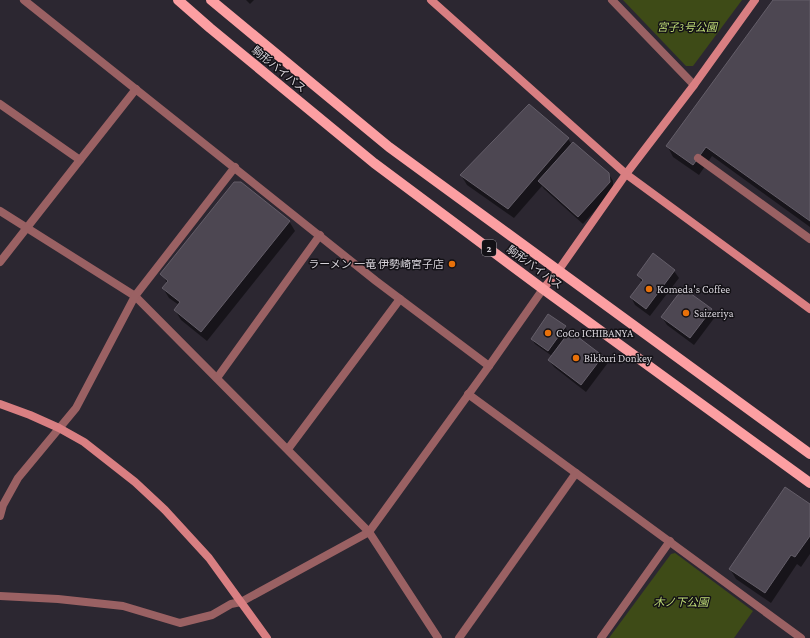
<svg xmlns="http://www.w3.org/2000/svg" width="810" height="638" font-family="'Crimson Pro','Noto Sans JP',serif">
<style>
.green{fill:#3e4b17}
.shadow{fill:#0007}
.building{fill:#4d4752;stroke:#645e69}
.lines{fill:none;stroke-linecap:round;stroke-linejoin:round}
.lane{stroke:#9a6163;stroke-width:8}
.street{stroke:#9a6163;stroke-width:8}
.secondary{stroke:#d97f82;stroke-width:8}
.primary{stroke:#fc9fa2;stroke-width:10}
.food-dot{fill:#e8710a;stroke:#131116;stroke-width:1.5}
.labels{text-anchor:middle;dominant-baseline:central;stroke-width:3;stroke-linejoin:round;paint-order:stroke}
.shield{fill:#131116;stroke:#9c999f;stroke-width:1}
.shield-label{font-size:10px;font-weight:bold;fill:#d7d3da}
.park-label{font-size:11px;font-style:italic;fill:#bfdc75;stroke:#131116}
.street-label{font-size:11px;fill:#d7d3da;stroke:#131116}
.poi-label{font-size:11px;fill:#d7d3da;stroke:#131116;text-anchor:start}
</style>
<rect width="100%" height="100%" fill="#2c2731"/>
<!-- green -->
<g class="green">
<path d="M623,0H742L693,66H686Z"/>
<path d="M675,553L753,611L734,638H609L671,554Z"/>
</g>
<!-- shadow -->
<g class="shadow">
<path d="M246,0H254L250,4Z"/>
<path d="M774,0H810V227L712,156L699,175L673,157L668,147Z"/>
<path d="M568,139L572,145L608,173L613,181V190L583,224L544,189L542,186L514,218L467,185L461,175Z"/>
<path d="M289,221L295,231L207,341L181,320L175,310L179,305L169,298L163,288L167,283L162,274Z"/>
<path d="M653,255L674,271L679,278L650,316L635,305L631,297L642,283L638,275Z"/>
<path d="M711,310L715,317L694,345L667,325L662,317Z"/>
<path d="M565,327L568,332L556,349L557,350L571,332L603,357L607,364L586,392L554,367L549,360L552,356L535,344L532,339Z"/>
<path d="M810,505V554L801,567L797,564L771,603L736,579L730,569Z"/>
</g>
<!-- building -->
<g class="building">
<path d="M773,0H810V221L706,147L693,165L666,146Z"/>
<path d="M529,104L569,138L508,209L460,175Z"/>
<path d="M573,142L609,173L610,182L578,217L538,181Z"/>
<path d="M234,182H241L290,221L201,332L174,310L180,302L162,288L168,281L160,274Z"/>
<path d="M653,253L675,270L646,309L630,297L643,280L637,275Z"/>
<path d="M683,288L712,309L690,338L661,317Z"/>
<path d="M548,314L566,326L548,351L531,339Z"/>
<path d="M570,331L603,356L581,385L548,360Z"/>
<path d="M785,487L810,504V536L795,557L791,555L765,593L729,569Z"/>
</g>
<g class="lines">
<!-- lane -->
<g class="lane">
<path d="M698,158L810,239"/>
<path d="M0,596L58,599L123,606L180,623L212,615L231,604L241,602"/>
</g>
<!-- street -->
<g class="street">
<path d="M24,0L376,281L489,366"/>
<path d="M612,0L694,85"/>
<path d="M0,104L80,160L136,89"/>
<path d="M0,211L135,296L369,532L438,638"/>
<path d="M0,262L80,160"/>
<path d="M217,378L320,235"/>
<path d="M468,394L801,638"/>
<path d="M288,449L400,299"/>
<path d="M0,516L3,505L18,478L76,408L135,296L235,167"/>
<path d="M241,602L369,532L489,366L543,289"/>
<path d="M459,638L576,473"/>
<path d="M601,638L670,541"/>
</g>
<!-- secondary -->
<g class="secondary">
<path d="M431,0L626,174L810,309"/>
<path d="M543,289L558,271L626,174L694,85L755,0"/>
<path d="M0,404L30,415L59,428L84,442L135,482L165,510L209,558L267,638"/>
</g>
<!-- primary -->
<g class="primary">
<path d="M178,0L210,28L374,163L543,289L810,483"/>
<path d="M211,0L389,147L810,454"/>
</g>
</g>
<!-- markers -->
<g class="food-dot">
<circle cx="452" cy="264" r="4"/>
<circle cx="649" cy="289" r="4"/>
<circle cx="686" cy="313" r="4"/>
<circle cx="548" cy="333" r="4"/>
<circle cx="576" cy="358" r="4"/>
</g>
<g class="labels">
<!-- shield labels -->
<rect class="shield" x="482" y="240" width="14" height="16" rx="3"/>
<g class="shield-label">
<text x="489" y="248">2</text>
</g>
<!-- park labels -->
<g class="park-label">
<text x="687" y="27">宮子3号公園</text>
<text x="681" y="602">木ノ下公園</text>
</g>
<!-- street labels -->
<g class="street-label">
<text transform="translate(279 69) rotate(39)">駒形バイパス</text>
<text transform="translate(535 267) rotate(36)">駒形バイパス</text>
</g>
<!-- poi labels -->
<g class="poi-label">
<text x="444" y="264" text-anchor="end">ラーメン 一竜 伊勢崎宮子店</text>
<text x="657" y="289">Komeda's Coffee</text>
<text x="694" y="313">Saizeriya</text>
<text x="556" y="333">CoCo ICHIBANYA</text>
<text x="584" y="358">Bikkuri Donkey</text>
</g>
</g>
</svg>
